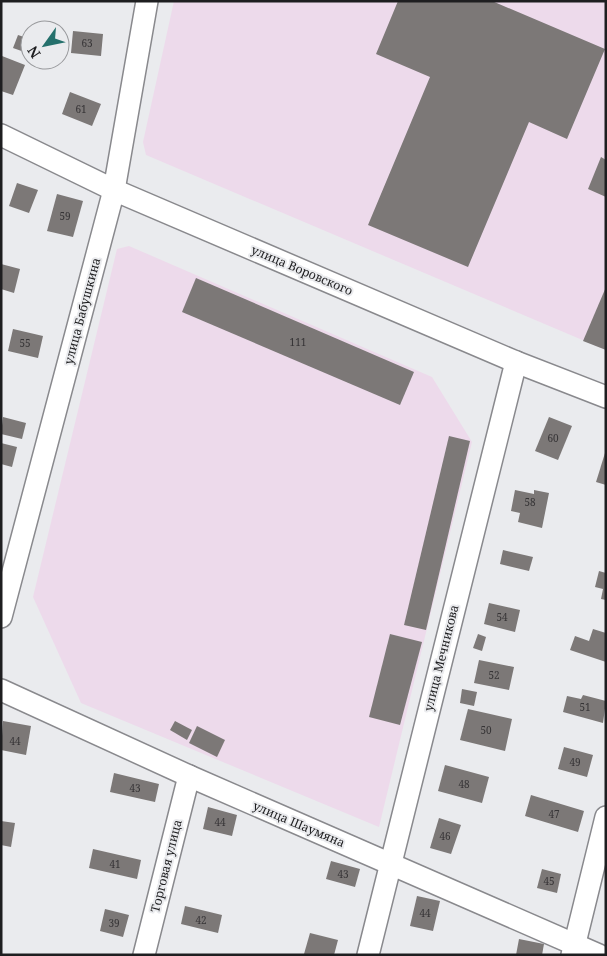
<svg xmlns="http://www.w3.org/2000/svg" width="607" height="956" font-family="'Noto Serif',serif">
<style>
.commercial{fill:#eddaeb}
.building{fill:#7c7877}
.lines{fill:none;stroke-linecap:round;stroke-linejoin:round}
.minor-casing{stroke:#89898d;stroke-width:24}
.minor{stroke:#fff;stroke-width:21}
.labels{text-anchor:middle;dominant-baseline:central;stroke-width:4;stroke-linejoin:round;paint-order:stroke}
.number-label{font-size:10px;fill:#363436}
.street-label{font-size:12px;fill:#1e1e20;stroke:#eaebee}
</style>
<rect width="100%" height="100%" fill="#eaebee"/>
<!-- commercial -->
<g class="commercial">
<path d="M174,1H606V350L146,155L143,142Z"/>
<path d="M129,246L432,377L472,442L379,827L81,703L33,597L117,249Z"/>
</g>
<!-- building -->
<g class="building">
<path d="M398,1H492L605,49L567,139L529,122L468,267L368,225L430,77L376,54Z"/>
<path d="M73,31L103,34L101,56L71,53Z"/>
<path d="M18,35L30,39V54L13,48Z"/>
<path d="M2,56L25,65L13,95L1,91Z"/>
<path d="M70,92L101,104L92,126L62,114Z"/>
<path d="M601,157L606,160V197L588,189Z"/>
<path d="M17,183L38,190L29,213L9,206Z"/>
<path d="M57,194L83,201L73,237L47,231Z"/>
<path d="M1,264L20,269L14,293L1,289Z"/>
<path d="M196,278L414,372L400,405L182,312Z"/>
<path d="M606,287V350L583,341Z"/>
<path d="M13,329L43,336L38,358L8,351Z"/>
<path d="M3,417L26,423L22,439L1,434Z"/>
<path d="M549,417L572,426L558,460L535,451Z"/>
<path d="M449,436L470,441L426,630L404,625Z"/>
<path d="M1,443L17,447L12,467L1,464Z"/>
<path d="M605,453H606V485L596,482Z"/>
<path d="M515,490L534,494V490L549,493L542,528L518,522L520,513L511,511Z"/>
<path d="M503,550L533,557L529,571L500,564Z"/>
<path d="M599,571L606,573V600L601,599L603,589L595,587Z"/>
<path d="M489,603L520,610L515,632L484,624Z"/>
<path d="M593,629L606,633V662L570,650L575,636L589,641Z"/>
<path d="M390,634L422,642L400,725L369,717Z"/>
<path d="M478,634L486,637L482,651L473,648Z"/>
<path d="M479,660L514,667L509,690L474,683Z"/>
<path d="M462,689L477,692L474,706L460,703Z"/>
<path d="M583,695L606,701L603,723L563,712L567,696L581,699Z"/>
<path d="M468,709L512,719L505,751L460,740Z"/>
<path d="M3,721L31,726L26,755L1,750Z"/>
<path d="M175,721L192,730L187,740L170,730Z"/>
<path d="M197,726L225,740L217,757L189,743Z"/>
<path d="M564,747L593,755L587,777L558,769Z"/>
<path d="M445,765L489,777L482,803L438,791Z"/>
<path d="M114,773L159,784L155,802L110,792Z"/>
<path d="M531,795L584,811L578,832L525,816Z"/>
<path d="M208,807L237,815L232,836L203,829Z"/>
<path d="M439,818L461,825L451,854L430,848Z"/>
<path d="M1,821L15,823L11,847L1,845Z"/>
<path d="M93,849L141,860L137,879L89,868Z"/>
<path d="M331,861L360,869L355,887L326,879Z"/>
<path d="M542,869L561,874L557,893L537,888Z"/>
<path d="M417,896L440,901L433,931L410,926Z"/>
<path d="M185,906L222,915L218,933L181,924Z"/>
<path d="M105,909L129,915L123,937L100,931Z"/>
<path d="M310,933L338,940L334,955L304,954Z"/>
<path d="M519,939L544,944L542,955H516Z"/>
</g>
<g class="lines">
<!-- minor casing -->
<g class="minor-casing">
<g id="minor">
<path d="M1,135L114,190L516,362L606,397"/>
<path d="M1,617L114,190L147,1"/>
<path d="M1,690L189,776L599,955"/>
<path d="M144,955L189,776"/>
<path d="M368,955L516,362"/>
<path d="M572,955L606,817"/>
</g>
</g>
<!-- minor -->
<use href="#minor" class="minor"/>
</g>
<g class="labels">
<!-- number labels -->
<g class="number-label">
<text x="87" y="43">63</text>
<text x="81" y="109">61</text>
<text x="65" y="216">59</text>
<text x="298" y="342">111</text>
<text x="25" y="343">55</text>
<text x="553" y="438">60</text>
<text x="530" y="502">58</text>
<text x="502" y="617">54</text>
<text x="494" y="675">52</text>
<text x="585" y="707">51</text>
<text x="486" y="730">50</text>
<text x="15" y="741">44</text>
<text x="575" y="762">49</text>
<text x="464" y="784">48</text>
<text x="135" y="788">43</text>
<text x="554" y="814">47</text>
<text x="220" y="822">44</text>
<text x="445" y="836">46</text>
<text x="115" y="864">41</text>
<text x="343" y="874">43</text>
<text x="549" y="881">45</text>
<text x="425" y="913">44</text>
<text x="201" y="920">42</text>
<text x="114" y="923">39</text>
</g>
<!-- street labels -->
<g class="street-label">
<text transform="translate(302 270) rotate(23)">улица Воровского</text>
<text transform="translate(82 311) rotate(-75)">улица Бабушкина</text>
<text transform="translate(441 658) rotate(-76)">улица Мечникова</text>
<text transform="translate(299 824) rotate(23)">улица Шаумяна</text>
<text transform="translate(166 866) rotate(-76)">Торговая улица</text>
</g>
</g>
<!-- border -->
<rect width="607" height="956" fill="none" stroke="#1e1e20" stroke-width="5"/>
<!-- north arrow -->
<g transform="translate(45 45) rotate(237)"><circle r="24" fill="#eaebee" stroke="#98999c"/>
<path d="M0-4L9 19L0 12L-9 19Z" fill="#25706c"/>
<text y="-8" font-size="14" font-weight="bold" text-anchor="middle" fill="#1e1e20">N</text>
</g>
</svg>
